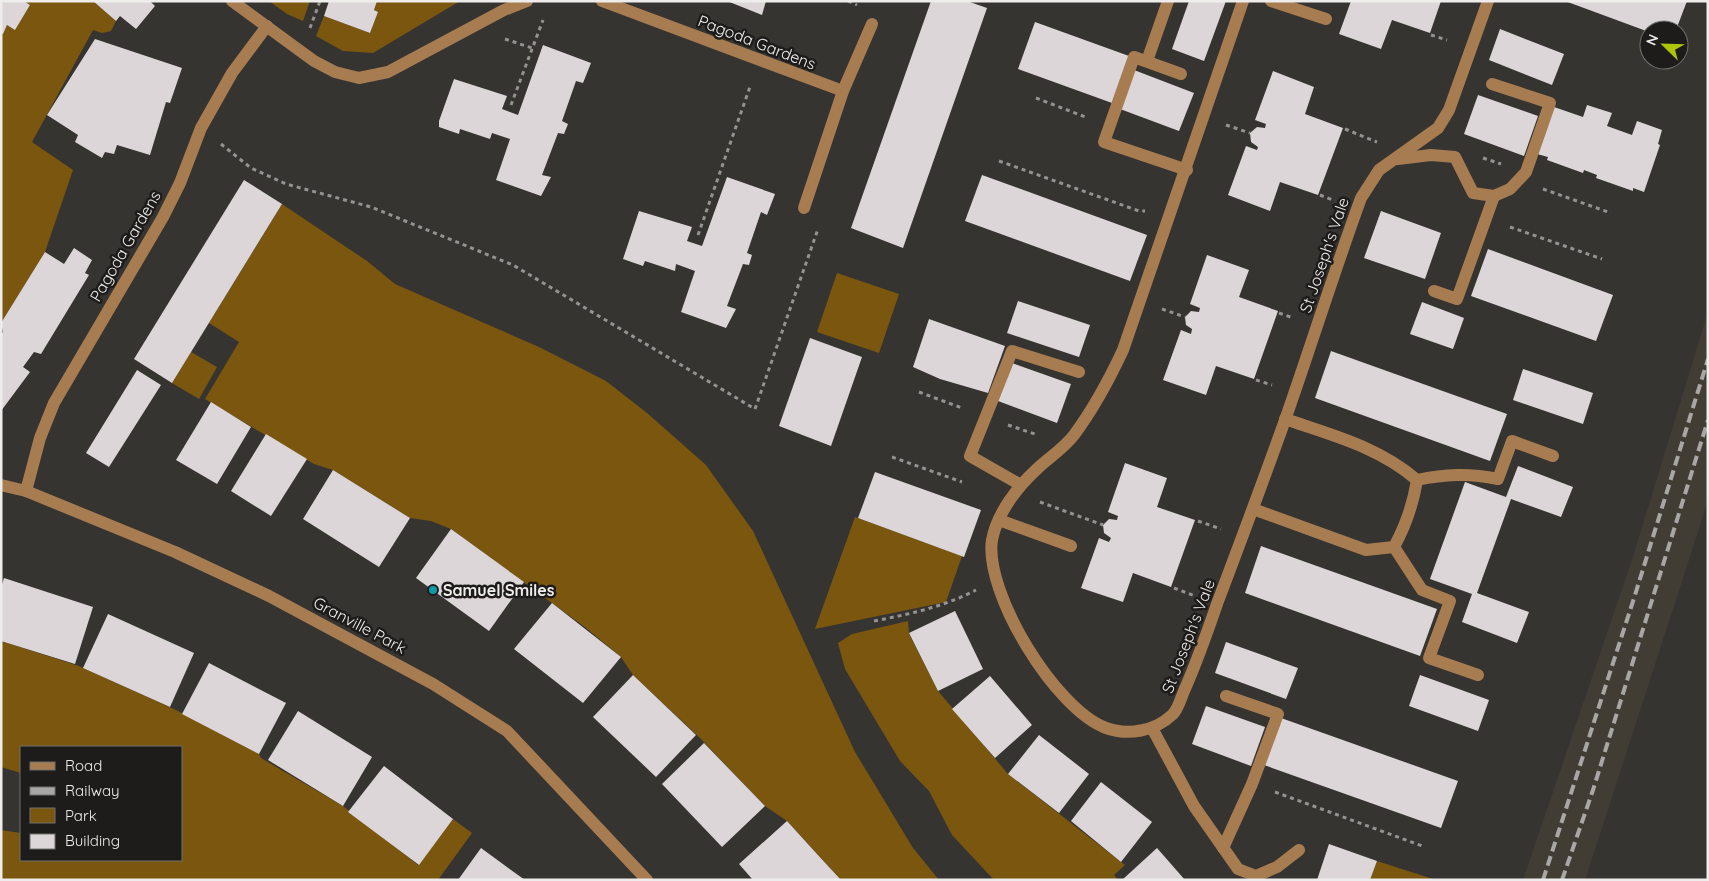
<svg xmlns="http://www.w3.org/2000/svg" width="1709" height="881" font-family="Quicksand,sans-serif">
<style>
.built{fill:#423d34}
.green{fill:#7a560f}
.building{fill:#dcd6d9}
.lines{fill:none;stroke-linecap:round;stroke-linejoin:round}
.path{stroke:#959391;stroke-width:3;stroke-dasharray:4 4;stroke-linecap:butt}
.minor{stroke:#a77c51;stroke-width:12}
.rail{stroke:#a9a7a5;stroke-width:4;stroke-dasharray:10 5;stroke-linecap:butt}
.culture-dot{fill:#0f9aa8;stroke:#1d1c1a;stroke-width:2}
.labels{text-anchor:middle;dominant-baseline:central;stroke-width:5;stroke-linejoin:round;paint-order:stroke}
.street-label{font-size:16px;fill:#eeedeb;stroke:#1d1c1a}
.poi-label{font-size:16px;font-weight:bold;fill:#eeedeb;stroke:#1d1c1a;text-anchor:start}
</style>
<rect width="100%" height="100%" fill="#363431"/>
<!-- built -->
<path class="built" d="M1708,312V500L1686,569L1585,880H1523L1632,560Z"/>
<!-- green -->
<g class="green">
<path d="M24,1H93L116,21L111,31L102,33L93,30L32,142L73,170L45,252L1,323V33H3L7,25L15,29L30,5Z"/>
<path d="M269,1H310L303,21L287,14Z"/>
<path d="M377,1H460L373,53L343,51L316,36L324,16L370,33L378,12L374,10Z"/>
<path d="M282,204L367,261L395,284L539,347L606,381L647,413L706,465L753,531L855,752L913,848L939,880H841L787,821L765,806L700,738L633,675L621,657L586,628L451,529L431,521L410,518L333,470L314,464L205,399L239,342L209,323Z"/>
<path d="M837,273L899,294L879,353L817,332Z"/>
<path d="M191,352L217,367L199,399L172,383Z"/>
<path d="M855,517L962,556L946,602L815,629Z"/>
<path d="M908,621L909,634L938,691L1008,774L1125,865L1114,875L1118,880H994L952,835L929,791L900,761L845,669L838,643L852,634Z"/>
<path d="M1,641L79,666L176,710L259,754L261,758L343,806L418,865L453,819L472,833L438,880H1V830L21,833V860H181V747H21V773L1,767Z"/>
<path d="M1377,861L1433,879L1370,880Z"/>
</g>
<!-- building -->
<g class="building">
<path d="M1,1H24L30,5L15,30L7,25L3,34L1,33Z"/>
<path d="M93,1H150L155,6L136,29L120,16L116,21Z"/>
<path d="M329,1H377L374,10L378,12L370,33L324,16Z"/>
<path d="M727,1H766L762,15Z"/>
<path d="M931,1H967L987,8L903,248L851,228Z"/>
<path d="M1189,1H1226L1204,61L1172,49Z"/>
<path d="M1351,1H1441L1430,33L1392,20L1381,49L1339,34Z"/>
<path d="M1565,1H1687L1676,30L1649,32Z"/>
<path d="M1035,22L1129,56L1112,103L1018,69Z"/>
<path d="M1500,29L1564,54L1552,85L1489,60Z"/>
<path d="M95,39L182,68L170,103L166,102L150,155L117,145L114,154L105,152L102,158L75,142L78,135L47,115Z"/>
<path d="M543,45L591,63L583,83L576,81L562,121L568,124L564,134L558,133L542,175L551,177L541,196L496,180L510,139L492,133L490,139L460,129L459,134L439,127V121L454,79L507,96L502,109L518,115Z"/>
<path d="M1134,70L1194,93L1179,131L1120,109Z"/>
<path d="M1273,71L1314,87L1305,114L1343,128L1318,195L1280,182L1270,211L1228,195L1246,146L1257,150L1258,147L1251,142L1250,133L1257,127L1265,128L1266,124L1255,120Z"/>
<path d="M1478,95L1538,116L1524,156L1464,134Z"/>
<path d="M1587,105L1612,113L1607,126L1632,135L1637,121L1662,130L1658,144L1660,145L1644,192L1633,188V191L1596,178L1597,175L1584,170L1583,173L1547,160L1548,157L1537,154L1554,107L1583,117Z"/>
<path d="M982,175L1147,235L1130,281L965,221Z"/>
<path d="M727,177L775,194L767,215L761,212L747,253L752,255L749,265L743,264L727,306L736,309L726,328L681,312L695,271L676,264L675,271L645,261L643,266L623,259L639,211L692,227L687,241L702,246Z"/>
<path d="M244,180L282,204L172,383L134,359Z"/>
<path d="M1381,211L1441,233L1425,279L1364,258Z"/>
<path d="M74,248L92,260L85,273L89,275L41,354L34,352L23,367L30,372L1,411V335L3,332L1,323L45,252L64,264Z"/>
<path d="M1488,249L1613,295L1596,341L1471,296Z"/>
<path d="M1207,255L1249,270L1239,297L1278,311L1254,379L1216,366L1206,395L1163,380L1181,330L1191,334L1192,329L1186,325L1185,317L1191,311L1199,312L1200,308L1190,304Z"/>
<path d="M1018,301L1090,325L1079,357L1007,333Z"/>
<path d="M1422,302L1464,318L1453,349L1410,334Z"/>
<path d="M929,319L1005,346L988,393L940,379L913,367Z"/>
<path d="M810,338L862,357L831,446L779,426Z"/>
<path d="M1331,351L1507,414L1490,461L1315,398Z"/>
<path d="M1012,363L1071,384L1057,423L998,401Z"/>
<path d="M1523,369L1593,393L1583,424L1513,400Z"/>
<path d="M137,370L161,385L109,467L86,453Z"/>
<path d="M211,402L251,427L217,484L176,460Z"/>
<path d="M266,434L307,459L271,516L231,491Z"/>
<path d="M1125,463L1167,478L1157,507L1195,520L1171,587L1133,573L1123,602L1081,588L1099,538L1109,542L1111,538L1104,533L1103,525L1109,519L1117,520L1118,516L1108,512Z"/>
<path d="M1518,466L1573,487L1561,517L1511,499L1477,593L1529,612L1517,643L1462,622L1472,594L1430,579L1465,482L1506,497Z"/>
<path d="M333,470L410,518L379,567L303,519Z"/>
<path d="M875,472L981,510L964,557L858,518Z"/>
<path d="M451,529L524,582L489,631L416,578Z"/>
<path d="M1261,546L1437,609L1420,656L1245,593Z"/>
<path d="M4,578L93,607L75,664L1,641V588Z"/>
<path d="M552,603L621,657L583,703L514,649Z"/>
<path d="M955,611L983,669L938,691L909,633Z"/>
<path d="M108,614L194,653L170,707L83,668Z"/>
<path d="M1226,642L1298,668L1286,699L1215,673Z"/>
<path d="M209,663L286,703L259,754L182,714Z"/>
<path d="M633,675L696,735L656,777L593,717Z"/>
<path d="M1420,675L1489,700L1478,731L1409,706Z"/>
<path d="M990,676L1032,725L995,758L952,709Z"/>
<path d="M1206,706L1265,727L1251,766L1192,744Z"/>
<path d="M298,711L372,757L343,806L268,760Z"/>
<path d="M1281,718L1458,781L1441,828L1264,765Z"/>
<path d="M1039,735L1089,774L1059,813L1008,774Z"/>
<path d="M704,743L765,806L722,847L662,784Z"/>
<path d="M384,766L453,819L419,865L348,812Z"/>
<path d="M1101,782L1152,822L1121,862L1071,821Z"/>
<path d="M787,821L817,854L841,880H753L739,864Z"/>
<path d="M1329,844L1377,861L1370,880H1317Z"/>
<path d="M481,848L511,870L525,880H458Z"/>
<path d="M1157,848L1185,880H1122Z"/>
</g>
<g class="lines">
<!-- path -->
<g class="path">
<path d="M848,1L857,5"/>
<path d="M310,28L320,1"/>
<path d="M1431,35L1447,40"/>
<path d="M505,39L532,48"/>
<path d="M1036,98L1088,118"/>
<path d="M511,105L543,20"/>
<path d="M1226,125L1250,133"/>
<path d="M1345,129L1377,142"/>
<path d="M221,144L251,168L286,184L371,207L513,265L755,409L818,229"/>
<path d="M1483,158L1501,164"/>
<path d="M999,161L1139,211H1145"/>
<path d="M1543,189L1611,213"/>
<path d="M1320,195L1335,201"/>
<path d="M1510,227L1602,259"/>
<path d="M698,235L751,84"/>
<path d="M1162,309L1185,317"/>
<path d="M1279,313L1293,318"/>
<path d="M1256,380L1272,385"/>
<path d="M919,392L962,408"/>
<path d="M1008,425L1038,435"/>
<path d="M892,457L962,482"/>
<path d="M1040,502L1103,525"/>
<path d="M1198,521L1221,529"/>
<path d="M1174,588L1195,596"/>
<path d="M874,621C910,614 943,607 976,590"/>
<path d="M1275,792L1425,847"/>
</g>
<!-- minor -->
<g class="minor">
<path d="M232,1L314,61L335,72L359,78L388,72L504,10L527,1"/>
<path d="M602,1L843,91"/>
<path d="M1243,1L1123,350C1109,380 1094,408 1074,435C1064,448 1050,457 1038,468C1018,486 997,513 992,540C984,593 1056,710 1106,728C1128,736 1155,731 1172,715C1178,710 1181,698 1184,691C1197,662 1207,633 1217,604C1240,543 1263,482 1285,420C1311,346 1334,272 1361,198L1379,170L1438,128L1449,110L1488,1"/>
<path d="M1271,1L1326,19"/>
<path d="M1147,61L1168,1"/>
<path d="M1181,74L1134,57L1104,142L1187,170"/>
<path d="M1492,84L1550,103L1526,172L1510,189L1494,196"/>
<path d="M1398,159L1431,155L1455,157L1473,193L1494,196L1457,299L1434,291"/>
<path d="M804,208L843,91L872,24"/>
<path d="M1417,480C1445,474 1469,473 1498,479L1512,441L1553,456"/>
<path d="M1,485L26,491L175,552L269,596L433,684L507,731L647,880"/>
<path d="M1021,485L970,456L1012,351L1079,372"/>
<path d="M26,491L40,438L54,403L163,217L180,183L201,128L232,73L267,26"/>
<path d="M1253,509L1366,550L1394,547C1406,525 1413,505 1417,480C1379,447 1332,435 1285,419"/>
<path d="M999,520L1071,546"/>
<path d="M1394,547L1422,590L1450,601L1429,658L1478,675"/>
<path d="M1152,728L1194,806L1238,869L1256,876L1277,867L1299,850"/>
<path d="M1223,848L1252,784L1278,714L1226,696"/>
</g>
<!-- rail -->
<g class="rail">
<path d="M1543,880L1635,595L1708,359"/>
<path d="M1562,880L1593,790L1708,420"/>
</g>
</g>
<!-- markers -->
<circle class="culture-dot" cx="433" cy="590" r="5"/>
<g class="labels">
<!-- street labels -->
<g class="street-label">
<text transform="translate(757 42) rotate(21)">Pagoda Gardens</text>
<text transform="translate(125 246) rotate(-60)">Pagoda Gardens</text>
<text transform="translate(1324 255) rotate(-71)">St Joseph's Vale</text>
<text transform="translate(360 625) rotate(28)">Granville Park</text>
<text transform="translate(1188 636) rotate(-69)">St Joseph's Vale</text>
</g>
<!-- poi labels -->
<g class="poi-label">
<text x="443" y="590">Samuel Smiles</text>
</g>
</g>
<!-- border -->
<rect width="1709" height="881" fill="none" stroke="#eeedeb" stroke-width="5"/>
<!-- legend -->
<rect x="20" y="746" width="162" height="115" fill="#1d1c1a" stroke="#71706e"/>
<rect x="30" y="762" width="25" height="8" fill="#a77c51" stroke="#71706e"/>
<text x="65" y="771" font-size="15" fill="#eeedeb">Road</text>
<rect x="30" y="787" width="25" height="8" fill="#a9a7a5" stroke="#71706e"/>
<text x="65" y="796" font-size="15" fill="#eeedeb">Railway</text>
<rect x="30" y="808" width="25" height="15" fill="#7a560f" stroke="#71706e"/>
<text x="65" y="821" font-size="15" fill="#eeedeb">Park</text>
<rect x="30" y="834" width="25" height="15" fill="#dcd6d9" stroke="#71706e"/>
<text x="65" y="846" font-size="15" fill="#eeedeb">Building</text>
<!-- north arrow -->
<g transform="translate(1664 45) rotate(293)"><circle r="24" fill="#1d1c1a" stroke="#71706e"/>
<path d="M0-4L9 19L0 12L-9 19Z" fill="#aec50a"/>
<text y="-8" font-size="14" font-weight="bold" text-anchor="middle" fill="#eeedeb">N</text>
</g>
</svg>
